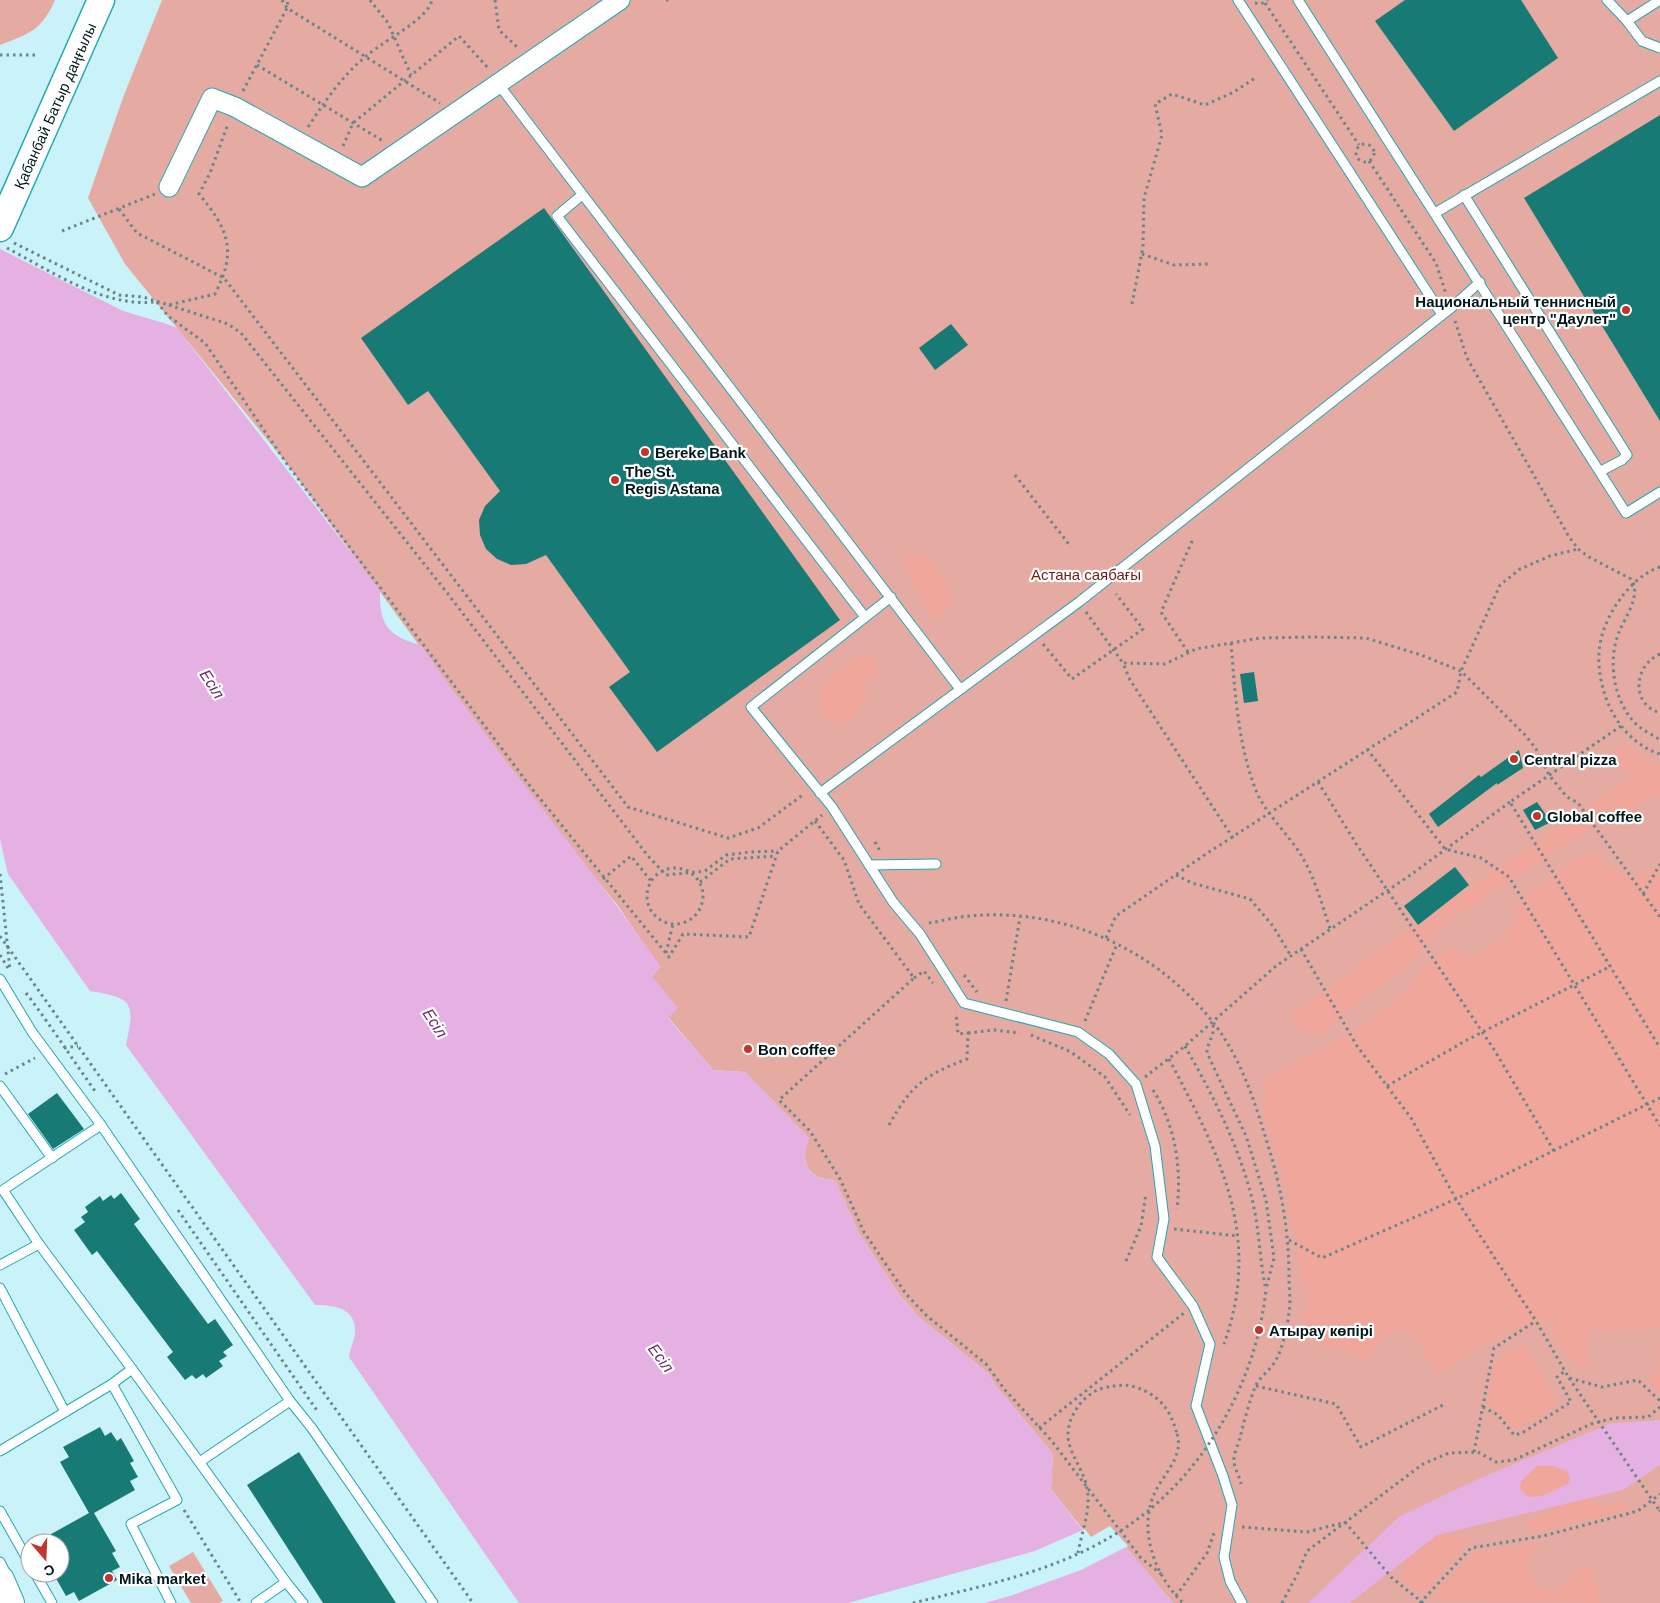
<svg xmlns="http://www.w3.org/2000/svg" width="1660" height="1603" font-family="Arial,sans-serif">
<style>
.green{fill:#e5aaa1}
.forest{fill:#f0a69b}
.water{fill:#e5b0e2;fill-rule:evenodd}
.pier{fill:#caf2f9}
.building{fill:#187a74}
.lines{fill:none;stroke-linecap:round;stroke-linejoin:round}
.lane-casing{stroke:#26a7b7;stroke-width:11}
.street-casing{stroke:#26a7b7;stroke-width:21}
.secondary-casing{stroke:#26a7b7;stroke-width:29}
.primary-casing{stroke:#26a7b7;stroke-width:30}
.path{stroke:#66868b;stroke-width:3;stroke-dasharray:2.5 4;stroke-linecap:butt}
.lane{stroke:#fff;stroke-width:9}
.street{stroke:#fff;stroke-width:19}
.secondary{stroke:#fff;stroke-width:26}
.primary{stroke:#fff;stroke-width:28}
.path-bridge{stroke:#66868b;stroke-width:3;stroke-dasharray:2.5 4;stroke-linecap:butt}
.poi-dot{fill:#c2342c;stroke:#fff;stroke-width:2}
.labels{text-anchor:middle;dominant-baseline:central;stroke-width:4.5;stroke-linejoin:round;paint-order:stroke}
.street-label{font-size:15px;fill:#00181b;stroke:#fff}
.poi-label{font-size:15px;font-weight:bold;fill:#00181b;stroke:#fff;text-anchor:start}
.park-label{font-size:15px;fill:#711c17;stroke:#fff}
.water-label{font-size:16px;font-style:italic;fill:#6a2d69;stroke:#fff}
</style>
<rect width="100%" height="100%" fill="#caf2f9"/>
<!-- green -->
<g class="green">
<path d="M0,0H55C42,30 29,34 0,45Z"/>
<path d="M162,0H1660V1603H1173L1125,1546L1091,1540L1051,1489L1053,1454L996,1386L988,1373L920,1318L898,1293L859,1233L835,1180C808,1179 799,1162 809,1138L745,1072L713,1070L668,1017L652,976L660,967L618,906L549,820L455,695L287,464L125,264L88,198L124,95Z"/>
<path d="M193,1552L223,1601L219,1603H191L169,1566Z"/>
</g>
<!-- forest -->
<g class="forest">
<path d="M921,553C937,567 947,583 952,603L938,618L929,613L904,566V559L909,555Z"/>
<path d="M866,654H871L879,673L867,681L865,702L847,722L828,721C822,716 820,711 820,704C818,676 844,664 866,654Z"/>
<path d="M1626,743L1648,761L1660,765V795H1652L1616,819L1607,817L1448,922L1419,950L1417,959L1355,1004L1322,1034C1306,1032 1293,1031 1290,1013L1332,988L1361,963L1635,774L1623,769L1609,754Z"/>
<path d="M1595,855L1628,878L1660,867V1329L1588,1330V1370L1566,1353L1552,1333L1557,1319L1513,1329L1436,1374L1415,1335L1401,1328L1382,1339L1363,1361L1341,1347L1325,1348L1309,1338L1304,1317L1309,1297L1303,1283L1286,1184L1264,1114L1267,1099L1262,1081L1285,1067L1362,1028L1411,986L1421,967L1454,949L1471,959L1504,936L1517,916L1515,905L1576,858Z"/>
<path d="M1660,1336V1394L1650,1381L1659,1368Z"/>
<path d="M1524,1344L1559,1405L1514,1430L1500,1413L1487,1407L1495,1363L1504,1355Z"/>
<path d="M1537,1465L1554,1466L1568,1472L1570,1480L1568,1484L1541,1496L1528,1497L1520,1488L1521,1481Z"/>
<path d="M1590,1497L1597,1506L1625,1502L1627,1510L1530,1533L1528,1524C1535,1516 1541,1517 1549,1512C1562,1504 1574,1501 1590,1497Z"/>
<path d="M1443,1534L1450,1538L1468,1537L1472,1543L1465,1545L1427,1589L1415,1591L1401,1577L1404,1569V1560L1437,1535Z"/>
<path d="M1540,1543L1528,1561L1527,1571L1539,1587L1555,1593L1584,1566L1591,1569L1601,1603L1430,1601L1475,1552Z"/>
</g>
<!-- water -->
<g class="water">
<path d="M0,249L121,310C140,317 159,320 177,328L380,590C379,625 388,636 421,645C497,755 584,857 661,967L652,976L678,1008L668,1018L713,1070L745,1072L809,1138C799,1162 808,1180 835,1180L859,1233L898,1293L920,1318L988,1373L996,1386L1053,1454L1051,1489L1090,1540L1125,1546L1173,1603H519L349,1357C350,1348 356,1337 355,1329C354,1307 332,1305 315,1305L126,1045C135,1003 134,998 90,991L8,874L0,839Z"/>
<path d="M1660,1420V1465L1623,1490L1437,1535L1350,1603H1308L1400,1516L1478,1479L1611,1423ZM1537,1466H1554L1568,1472L1570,1480L1568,1484L1542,1496L1528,1497L1520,1488L1521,1481Z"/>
</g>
<!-- pier -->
<path class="pier" d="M1110,1526L1128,1546L1081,1570L1010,1596L985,1603H848L1035,1551L1085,1529L1091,1537Z"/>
<!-- building -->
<g class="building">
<path d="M1405,0H1521L1558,58L1454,131L1375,21Z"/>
<path d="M1660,115V421L1524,198Z"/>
<path d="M544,208L840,620L657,752L609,687L630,672L546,555L526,564L511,565L497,559L486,549L480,535L479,520L485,506L500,491L428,391L408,405L361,338Z"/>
<path d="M951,324L968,345L935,370L919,348Z"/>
<path d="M1254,672L1258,701L1244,703L1240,674Z"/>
<path d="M1519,750L1523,768L1497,785V783L1438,827L1429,814L1479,775L1481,777Z"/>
<path d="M1537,802L1551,822L1535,830L1523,810Z"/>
<path d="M1455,867L1469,885L1418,925L1404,906Z"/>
<path d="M57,1093L84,1129L53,1149L28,1114Z"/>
<path d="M121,1193L140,1219L134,1224L208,1324L215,1319L233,1345L223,1352L227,1356L219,1361L223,1366L206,1378L203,1374L196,1379L192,1375L185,1380L167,1357L173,1352L97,1251L92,1255L74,1230L85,1222L81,1217L88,1212L85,1207L100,1196L103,1201L111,1195L114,1199Z"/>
<path d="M100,1427L105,1436L111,1432L117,1441L121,1438L134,1461L130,1463L138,1477L130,1481L135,1490L94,1513L116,1551L112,1553L120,1567L112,1571L117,1580L79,1601L74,1592L66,1596L53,1573H60V1543H35L89,1513L60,1462L69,1457L63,1447Z"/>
<path d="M299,1452L396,1603H323L247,1485Z"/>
</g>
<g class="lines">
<!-- lane casing -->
<g class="lane-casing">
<g id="lane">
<path d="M1238,0L1441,313"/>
<path d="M1298,0L1626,513L1660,492"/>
<path d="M1607,0L1627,21L1660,0"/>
<path d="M1627,21L1642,41L1660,48"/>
<path d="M499,85L960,689"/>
<path d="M582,195L557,216L865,617"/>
<path d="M1464,195L1627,455L1622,460L1601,471"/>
<path d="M1435,213L1660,81"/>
<path d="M891,597L751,707L832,807L893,902L920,934L964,1003L1078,1032L1109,1054L1136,1084L1155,1146L1164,1219L1157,1257L1193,1306L1210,1344L1196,1406L1223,1476L1232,1505L1224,1557L1230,1581L1242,1603"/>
<path d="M820,793L1079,602L1451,308L1480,282"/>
<path d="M869,865L936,864"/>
<path d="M0,979L32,1032L101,1125L290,1401L311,1427L433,1603"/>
<path d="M0,1086L52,1158"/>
<path d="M39,1244L132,1369"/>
<path d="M0,1265L39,1244L3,1190L101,1125"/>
<path d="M0,1288L65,1412"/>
<path d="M112,1384L132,1369L286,1582L256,1603"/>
<path d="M0,1451L112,1384L177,1500L131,1524L171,1603"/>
<path d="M201,1461L290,1401"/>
<path d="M0,1511L30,1564"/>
<path d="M0,1562L7,1576"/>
<path d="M35,1573L52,1603"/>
<path d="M286,1582L303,1603"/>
</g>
</g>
<!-- street casing -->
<g class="street-casing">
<path id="street" d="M169,187L212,98L235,107L362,177L620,0"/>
</g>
<!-- secondary casing -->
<g class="secondary-casing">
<path id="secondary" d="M0,228L101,0"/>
</g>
<!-- primary casing -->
<g class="primary-casing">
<path id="primary" d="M0,1580L10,1603"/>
</g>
<!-- path -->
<g class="path">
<path d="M282,0L287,8L440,103"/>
<path d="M370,0L388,23L411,75"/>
<path d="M495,0L499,30L518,48"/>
<path d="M666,0H672"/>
<path d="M1255,3L1261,4L1268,0"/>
<path d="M1265,3L1359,145"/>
<path d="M0,55H36"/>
<path d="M257,65L383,141"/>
<path d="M243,91L287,8L288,0"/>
<path d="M308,127C330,94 347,68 381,45C395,35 428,17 432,0"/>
<circle cx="1365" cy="153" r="9"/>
<path d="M343,146L353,123L459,36L488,68"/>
<path d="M1369,161L1436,263L1446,294"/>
<path d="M119,209L137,233L224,278L628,807L728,838L758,828L804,794"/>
<path d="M62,231L155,194"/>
<path d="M14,243L119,295L143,297L169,305L215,294C237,251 229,230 199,194L210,173L228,124"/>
<path d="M7,248C51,271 103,307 154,302"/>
<path d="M1142,254L1174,265L1209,264"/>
<path d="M157,302L168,316L205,343L287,464L533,790L669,957L683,934L749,937L778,851L822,815"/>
<path d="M1132,304L1143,247L1144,198L1162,135L1155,104L1172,94L1205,105L1234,92L1255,78"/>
<path d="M169,305L228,324L241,333L448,594L648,856L666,875L705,871L726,855L750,852L778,851"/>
<path d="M1455,321L1467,358L1568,535L1578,549L1589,557L1631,579C1642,595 1625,617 1619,632C1607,662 1614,703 1637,725C1644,731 1653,735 1660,740"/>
<path d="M1015,475L1071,547"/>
<path d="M1660,567C1645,572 1634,582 1624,594C1611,610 1600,632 1599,653C1597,694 1619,741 1660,754"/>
<path d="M1086,612L1123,663"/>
<path d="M1231,643C1235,692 1238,747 1257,793C1267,815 1288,834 1301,855C1315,878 1322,904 1330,929"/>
<path d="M1043,644L1072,679L1143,629L1116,594"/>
<path d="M1188,652L1161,612L1193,539"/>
<path d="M1660,654C1634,665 1630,704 1660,713"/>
<path d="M1621,726L1510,802L1660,1048"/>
<path d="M1367,749L1445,849L1481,858L1509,877L1660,1126"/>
<path d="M1318,782L1357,845L1495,1051L1554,1151"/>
<path d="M815,821L844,860L859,904L914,978L779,1100L810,1131L840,1179L864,1232L906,1294L927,1316L986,1364L1005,1390L1051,1440L1141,1558L1161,1574"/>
<path d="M1233,838L1130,680L1123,663L1165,664L1196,649L1260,638L1311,637L1366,638L1421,655L1461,671L1526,736L1536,749L1549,775L1567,797L1578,803L1660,917"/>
<path d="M875,842L881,853"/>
<circle cx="675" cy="896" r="28"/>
<path d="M0,874L10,970"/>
<path d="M1176,875L1192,883L1250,899L1273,926L1291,956"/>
<path d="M603,879L631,856L651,881"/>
<path d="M700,882L730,859L776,856"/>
<path d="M1643,894L1660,864"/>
<path d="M929,923C942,921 956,917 969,916C1062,907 1154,948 1212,1021C1239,1054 1254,1099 1266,1139C1281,1185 1289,1230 1289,1278C1289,1289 1291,1301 1289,1311C1288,1325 1283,1346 1277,1358C1272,1369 1260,1376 1255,1387C1249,1403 1244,1421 1240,1438C1238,1445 1233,1455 1234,1461C1234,1469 1240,1476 1241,1484"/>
<path d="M0,936L473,1603"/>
<path d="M1106,938L1116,916L1206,854L1457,692L1461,671L1500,585L1520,569L1550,556L1578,549"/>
<path d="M1301,949L1357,1046L1411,1118L1456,1199L1536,1321L1569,1378L1602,1387L1638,1380L1660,1401"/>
<path d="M666,953L673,924"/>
<path d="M0,955L8,968"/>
<path d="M964,975L977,992"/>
<path d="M914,978L924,971L933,983"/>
<path d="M26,993C51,1026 73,1060 97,1094"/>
<path d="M1006,1001L1020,917"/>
<path d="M1085,1021L1117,944"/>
<path d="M1213,1025C1215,1036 1207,1042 1207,1053L1246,1136L1266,1200L1274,1258L1266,1289"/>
<path d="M968,1033L994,1030L1020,1033"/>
<path d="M1031,1035L1071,1052L1105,1077L1130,1115"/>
<path d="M1185,1046C1213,1096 1240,1147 1253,1203C1259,1230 1260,1259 1265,1286"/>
<path d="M64,1048L78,1046"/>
<path d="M1169,1059C1219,1154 1263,1235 1224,1344"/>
<path d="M5,1074L35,1058"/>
<path d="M1145,1077L1185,1046L1276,966L1409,876L1510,802"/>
<path d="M1387,1086L1467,1040L1611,966"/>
<path d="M1153,1090C1175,1125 1182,1168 1177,1209"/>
<path d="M889,1125C911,1085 925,1075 967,1059L968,1033L958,1034L956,1013"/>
<path d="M178,1210L318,1412"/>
<path d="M1174,1229L1238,1236"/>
<path d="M1289,1240L1322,1258L1456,1199L1660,1098"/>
<path d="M1126,1261L1141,1226L1146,1193"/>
<path d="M1256,1386L1336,1404L1361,1447L1445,1404"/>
<path d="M1483,1407L1498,1415L1514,1435L1522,1433L1571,1402L1557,1377L1565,1371"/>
<path d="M1039,1428L1184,1313"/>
<path d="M1177,1434C1184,1455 1165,1473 1156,1490C1137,1528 1154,1575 1183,1603"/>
<path d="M1474,1452L1494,1348L1536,1321"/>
<path d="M184,1510L241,1603"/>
<path d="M1659,1510L1660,1511"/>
<path d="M1345,1522L1391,1577L1423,1603"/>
<path d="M1242,1527L1307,1532L1342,1523"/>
<path d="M1176,1596L1207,1553L1214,1533"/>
<path d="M1282,1603L1298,1573L1307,1551L1423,1464L1449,1453L1478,1452L1496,1462L1514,1460L1591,1424L1614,1418L1648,1417L1660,1407"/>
<path d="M1420,1603L1471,1548L1543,1536L1638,1511L1660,1494"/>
</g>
<!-- lane -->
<use href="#lane" class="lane"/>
<!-- street -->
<use href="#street" class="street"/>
<!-- secondary -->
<use href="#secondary" class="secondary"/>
<!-- primary -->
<use href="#primary" class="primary"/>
<!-- path-bridge -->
<g class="path-bridge">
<path d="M1569,1378L1659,1510"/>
<path d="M1078,1553C1081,1535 1089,1515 1088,1497C1087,1462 1052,1446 1077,1408C1082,1400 1092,1392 1100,1389C1117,1384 1131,1383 1147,1392C1164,1401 1172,1415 1177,1434"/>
<path d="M913,1603C978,1587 1048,1573 1107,1539C1196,1489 1256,1389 1266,1289"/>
</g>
</g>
<!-- markers -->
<g class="poi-dot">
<circle cx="1626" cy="310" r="5"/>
<circle cx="645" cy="452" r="5"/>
<circle cx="615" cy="480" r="5"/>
<circle cx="1514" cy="759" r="5"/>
<circle cx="1537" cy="816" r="5"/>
<circle cx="748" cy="1049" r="5"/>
<circle cx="1259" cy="1330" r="5"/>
<circle cx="109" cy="1578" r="5"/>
</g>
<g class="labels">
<!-- street labels -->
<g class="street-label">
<text transform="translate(55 106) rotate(-66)">Қабанбай Батыр даңғылы</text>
</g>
<!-- poi labels -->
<g class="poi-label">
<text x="1616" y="301" text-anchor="end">Национальный теннисный<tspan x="1616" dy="17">центр "Даулет"</tspan></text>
<text x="655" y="452">Bereke Bank</text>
<text x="625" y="471">The St.<tspan x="625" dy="17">Regis Astana</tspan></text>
<text x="1524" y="759">Central pizza</text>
<text x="1547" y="816">Global coffee</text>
<text x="758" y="1049">Bon coffee</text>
<text x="1269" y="1330">Атырау көпірі</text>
<text x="119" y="1578">Mika market</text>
</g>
<!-- park labels -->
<g class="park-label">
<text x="1086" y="574">Астана саябағы</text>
</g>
<!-- water labels -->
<g class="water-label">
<text transform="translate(212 684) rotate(57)">Есіл</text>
<text transform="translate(435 1023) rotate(57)">Есіл</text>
<text transform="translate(661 1358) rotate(53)">Есіл</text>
</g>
</g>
<!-- north arrow -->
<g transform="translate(45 1558) rotate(161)"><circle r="24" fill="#ffffff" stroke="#99a3a4"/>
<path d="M0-4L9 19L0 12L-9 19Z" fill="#c2342c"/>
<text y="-8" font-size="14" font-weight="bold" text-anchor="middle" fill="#00181b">С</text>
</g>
</svg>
